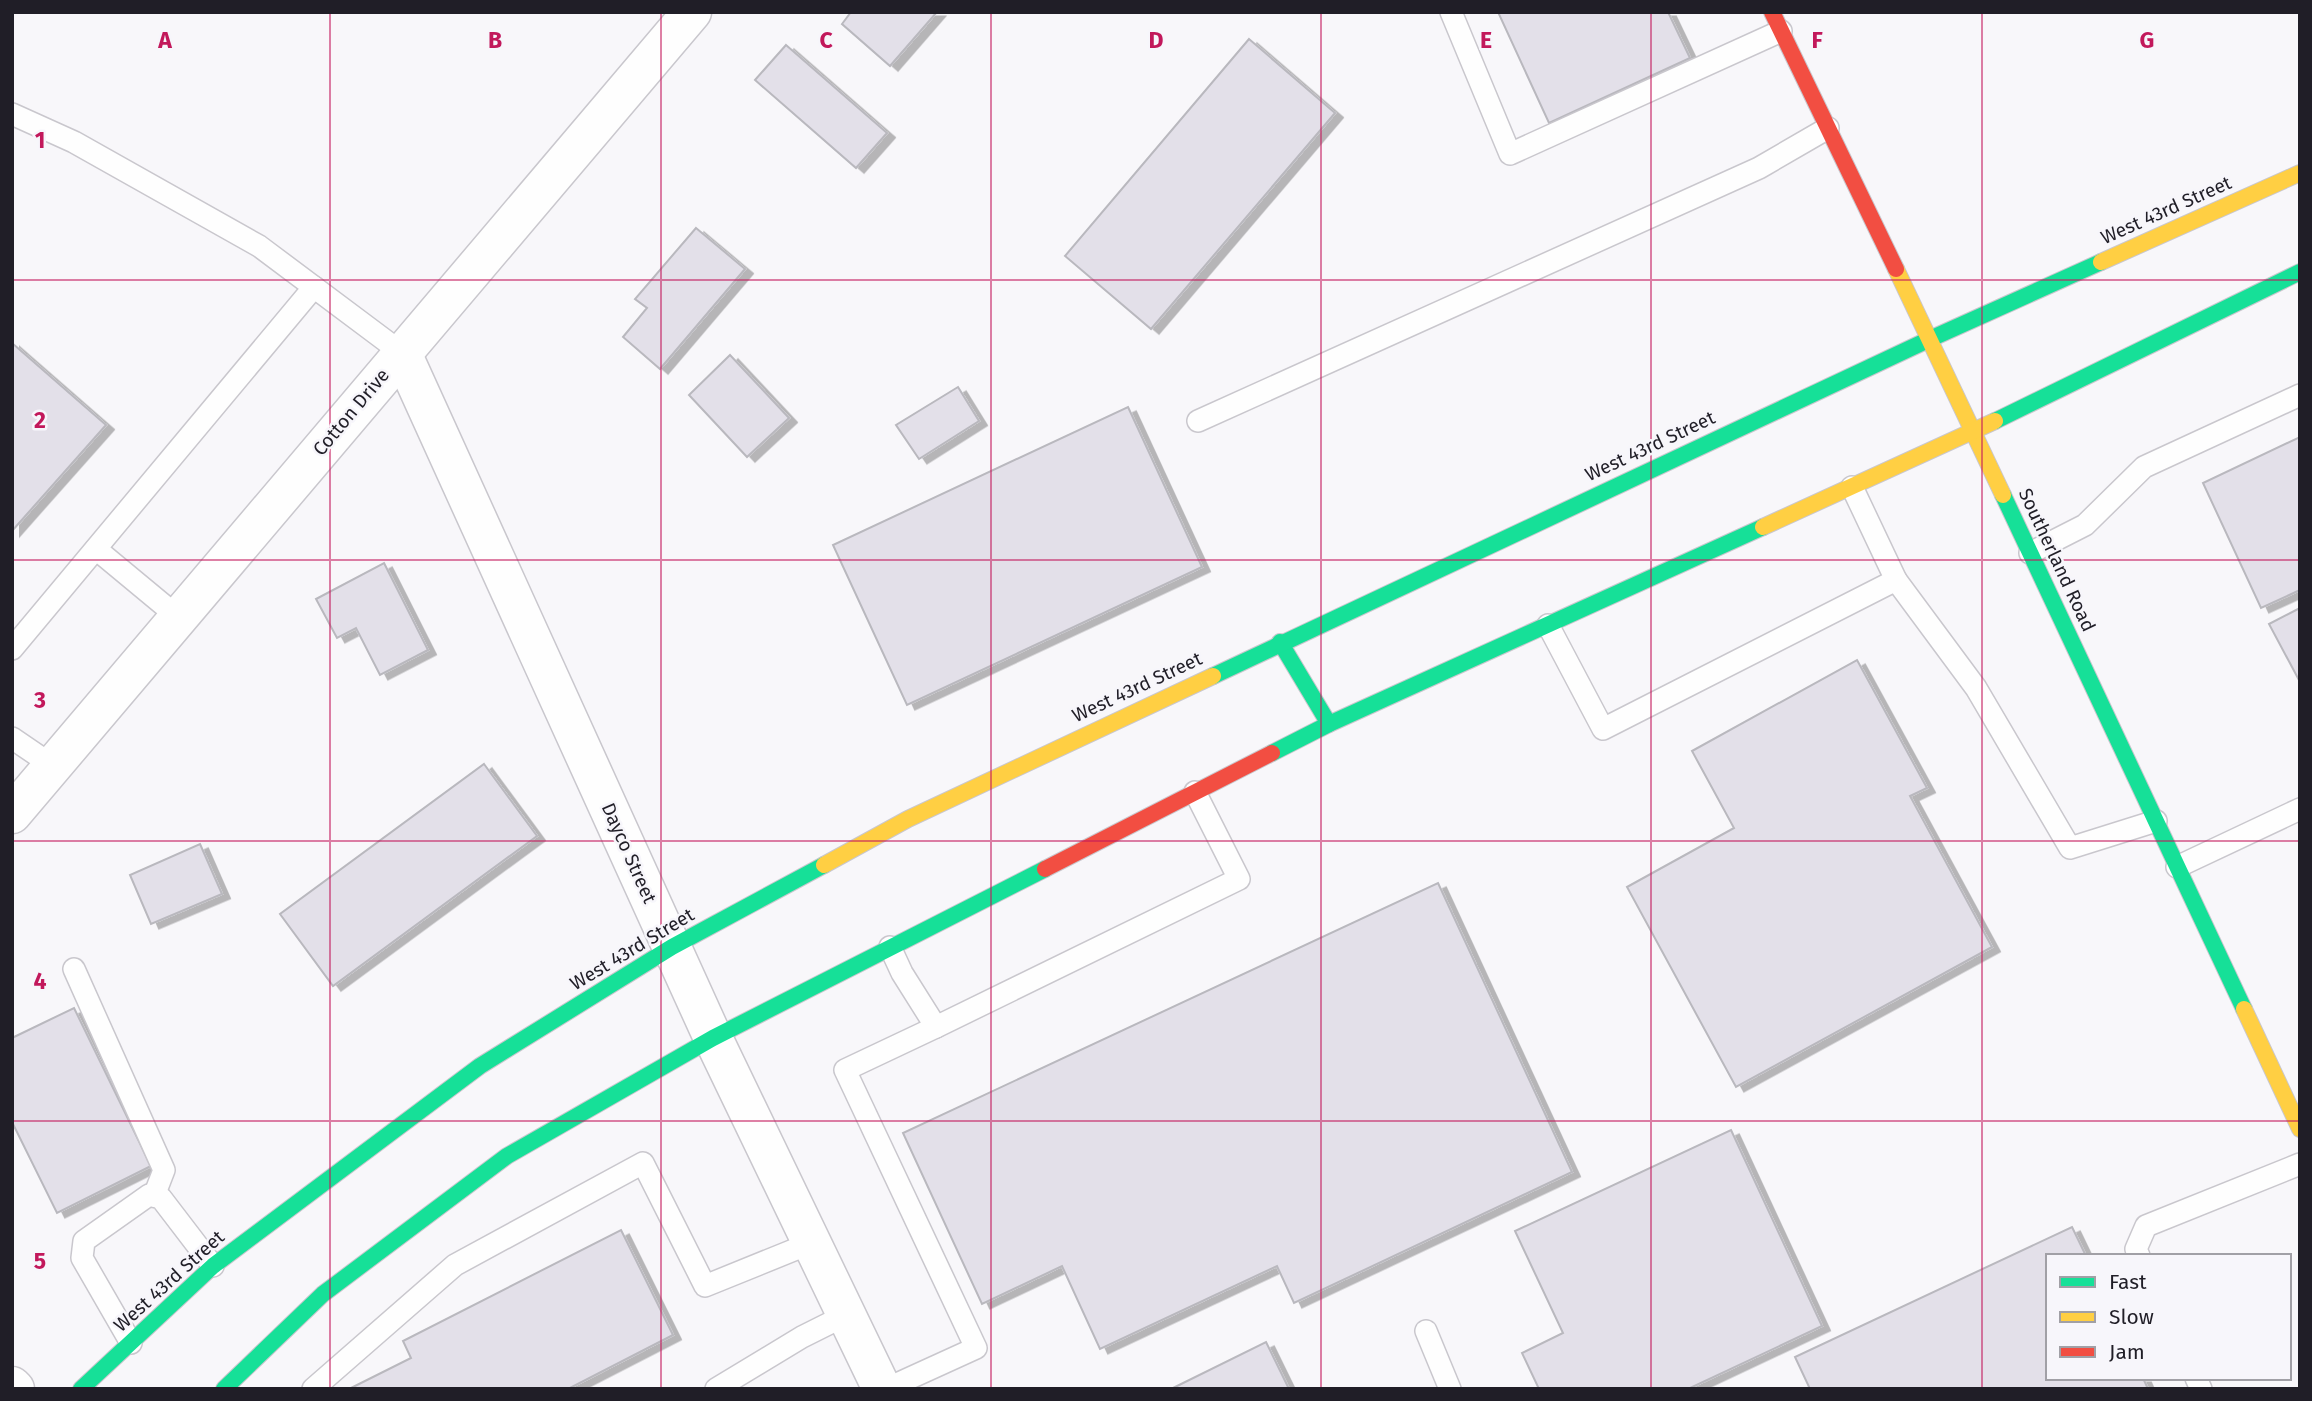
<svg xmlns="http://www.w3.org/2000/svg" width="2312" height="1401" font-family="'Fira Sans',sans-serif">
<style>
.building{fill:#e3e0e9;stroke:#b9b8be;stroke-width:2;filter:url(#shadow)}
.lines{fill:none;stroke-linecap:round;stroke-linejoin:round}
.lane-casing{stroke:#c9c7cd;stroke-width:24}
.street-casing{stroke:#c9c7cd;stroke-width:41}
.fast-casing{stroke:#c9c7cd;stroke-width:18}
.slow-casing{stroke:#c9c7cd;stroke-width:18}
.jam-casing{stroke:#c9c7cd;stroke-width:18}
.lane{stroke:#fefefe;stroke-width:21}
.street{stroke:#fefefe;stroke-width:38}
.fast{stroke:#16e098;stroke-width:16}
.slow{stroke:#ffcf43;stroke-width:16}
.jam{stroke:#f24e42;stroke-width:16}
.grid{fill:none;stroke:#c2185b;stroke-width:2;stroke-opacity:0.55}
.labels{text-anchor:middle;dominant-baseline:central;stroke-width:5;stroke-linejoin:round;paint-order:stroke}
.street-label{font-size:19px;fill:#201e27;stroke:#f7f6fb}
.grid-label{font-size:23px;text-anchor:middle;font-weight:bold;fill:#c2185b;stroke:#f7f6fb;stroke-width:5;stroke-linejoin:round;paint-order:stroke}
</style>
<defs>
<filter id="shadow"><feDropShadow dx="8" dy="4.5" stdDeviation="0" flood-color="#0004"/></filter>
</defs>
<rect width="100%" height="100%" fill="#f8f7fa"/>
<!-- building -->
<g class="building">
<path d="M851,12H937L890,66L842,24Z"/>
<path d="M1498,12H1668L1690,58L1549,123Z"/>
<path d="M1249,39L1335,113L1151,329L1065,256Z"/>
<path d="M786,45L887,133L856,168L755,80Z"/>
<path d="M696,228L745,269L660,369L623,337L647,308L635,299Z"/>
<path d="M12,343L106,425L12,531Z"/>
<path d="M730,355L789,418L747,457L689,395Z"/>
<path d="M958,387L979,421L919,459L896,425Z"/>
<path d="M1128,407L1202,567L907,705L833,545Z"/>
<path d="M2300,437V590L2261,608L2203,483Z"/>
<path d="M384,563L428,650L380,675L356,628L337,638L316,599Z"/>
<path d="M2300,608V682L2269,624Z"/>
<path d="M1857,660L1927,788L1910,796L1992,947L1736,1087L1627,887L1734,828L1692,751Z"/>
<path d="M484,764L537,836L333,986L280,914Z"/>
<path d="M200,844L222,894L151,924L130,875Z"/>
<path d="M1438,883L1572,1172L1294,1303L1277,1266L1100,1349L1062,1266L982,1304L903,1133Z"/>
<path d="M74,1008L151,1166L57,1213L12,1122V1038Z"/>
<path d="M1731,1130L1822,1326L1688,1389H1539L1522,1353L1563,1333L1515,1231Z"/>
<path d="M2072,1227L2086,1256H2048V1378H2143L2148,1389H1810L1795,1357Z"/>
<path d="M621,1230L673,1335L568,1389H349L411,1358L403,1341Z"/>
<path d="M1266,1342L1289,1389H1171Z"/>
</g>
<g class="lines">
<!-- lane casing -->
<g class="lane-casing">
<g id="lane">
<path d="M1451,12L1510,154L1781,31"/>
<path d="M12,114L74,142L259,246L402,353"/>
<path d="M1198,421L1759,168L1828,128"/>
<path d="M96,549L178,617"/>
<path d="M2030,553L2085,525L2144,467L2300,395"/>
<path d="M1896,580L1976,688L2070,848L2156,821"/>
<path d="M1548,625L1603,729L1896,580L1852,487"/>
<path d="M12,649L314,287"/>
<path d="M12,738L53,766"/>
<path d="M2177,867L2300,809"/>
<path d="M890,947L902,973L936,1027L1239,879L1195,792"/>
<path d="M74,969L164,1170L154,1196"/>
<path d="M2139,1256L2136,1249L2146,1226L2300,1164"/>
<path d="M1426,1331L1450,1389"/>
<path d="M131,1343L82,1258L84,1241L149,1195L161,1198L213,1266"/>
<path d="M2196,1378L2201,1389"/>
<path d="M313,1389L455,1265L643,1163L705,1286L811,1243"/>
<path d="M716,1389L802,1337L846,1315"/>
<path d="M886,1389L976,1348L845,1070L936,1027"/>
</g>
</g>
<!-- street casing -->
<g class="street-casing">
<g id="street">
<path d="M402,353L713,1038L882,1389"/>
<path d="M12,814L692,12"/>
<path d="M12,1386L15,1389"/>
</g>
</g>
<!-- fast casing -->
<g class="fast-casing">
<g id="fast">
<path d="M1995,421L2300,272"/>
<path d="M2003,495L2244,1009"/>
<path d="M1280,642L1329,724"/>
<path d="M1213,676L1930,339L2101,262"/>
<path d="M1272,753L1329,724L1763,527"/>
<path d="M81,1389L213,1266L480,1066L672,947L824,865"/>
<path d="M224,1389L323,1294L507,1156L713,1038L1045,869"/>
</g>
</g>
<!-- slow casing -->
<g class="slow-casing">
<g id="slow">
<path d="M2101,262L2300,173"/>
<path d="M1896,269L2003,495"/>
<path d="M1763,527L1995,421"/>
<path d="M824,865L908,819L1213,676"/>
<path d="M2244,1009L2300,1129"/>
</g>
</g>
<!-- jam casing -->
<g class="jam-casing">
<g id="jam">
<path d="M1772,12L1896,269"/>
<path d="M1045,869L1272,753"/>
</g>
</g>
<!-- lane -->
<use href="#lane" class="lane"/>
<!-- street -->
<use href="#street" class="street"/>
<!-- fast -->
<use href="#fast" class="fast"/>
<!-- slow -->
<use href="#slow" class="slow"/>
<!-- jam -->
<use href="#jam" class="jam"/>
</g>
<!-- grid -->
<path class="grid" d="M330,12V1389M661,12V1389M991,12V1389M1321,12V1389M1651,12V1389M1982,12V1389M12,280H2300M12,560H2300M12,841H2300M12,1121H2300"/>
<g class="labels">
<!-- street labels -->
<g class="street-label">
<text transform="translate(2166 210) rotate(-24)">West 43rd Street</text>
<text transform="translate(351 412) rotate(-50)">Cotton Drive</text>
<text transform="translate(1650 446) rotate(-25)">West 43rd Street</text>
<text transform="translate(2057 560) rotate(65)">Southerland Road</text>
<text transform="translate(1137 687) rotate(-25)">West 43rd Street</text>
<text transform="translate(629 853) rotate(66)">Dayco Street</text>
<text transform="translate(632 949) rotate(-31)">West 43rd Street</text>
<text transform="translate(169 1281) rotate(-42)">West 43rd Street</text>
</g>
</g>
<g class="grid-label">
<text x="165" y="48">A</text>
<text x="495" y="48">B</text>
<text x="826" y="48">C</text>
<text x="1156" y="48">D</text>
<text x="1486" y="48">E</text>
<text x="1817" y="48">F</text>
<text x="2147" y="48">G</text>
<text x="40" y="148">1</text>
<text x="40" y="428">2</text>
<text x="40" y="708">3</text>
<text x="40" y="989">4</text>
<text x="40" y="1269">5</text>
</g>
<!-- border -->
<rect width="2312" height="1401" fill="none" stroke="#201e27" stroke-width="28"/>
<!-- legend -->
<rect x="2046" y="1254" width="245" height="126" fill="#f7f6fb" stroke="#a1a0a6" stroke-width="2"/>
<rect x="2060" y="1277" width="35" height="10" fill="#16e098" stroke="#a1a0a6" stroke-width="2"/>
<text x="2109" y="1289" font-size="21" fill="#201e27">Fast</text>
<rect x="2060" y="1312" width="35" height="10" fill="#ffcf43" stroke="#a1a0a6" stroke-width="2"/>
<text x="2109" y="1324" font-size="21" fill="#201e27">Slow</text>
<rect x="2060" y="1347" width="35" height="10" fill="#f24e42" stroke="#a1a0a6" stroke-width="2"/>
<text x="2109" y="1359" font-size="21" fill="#201e27">Jam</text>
</svg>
